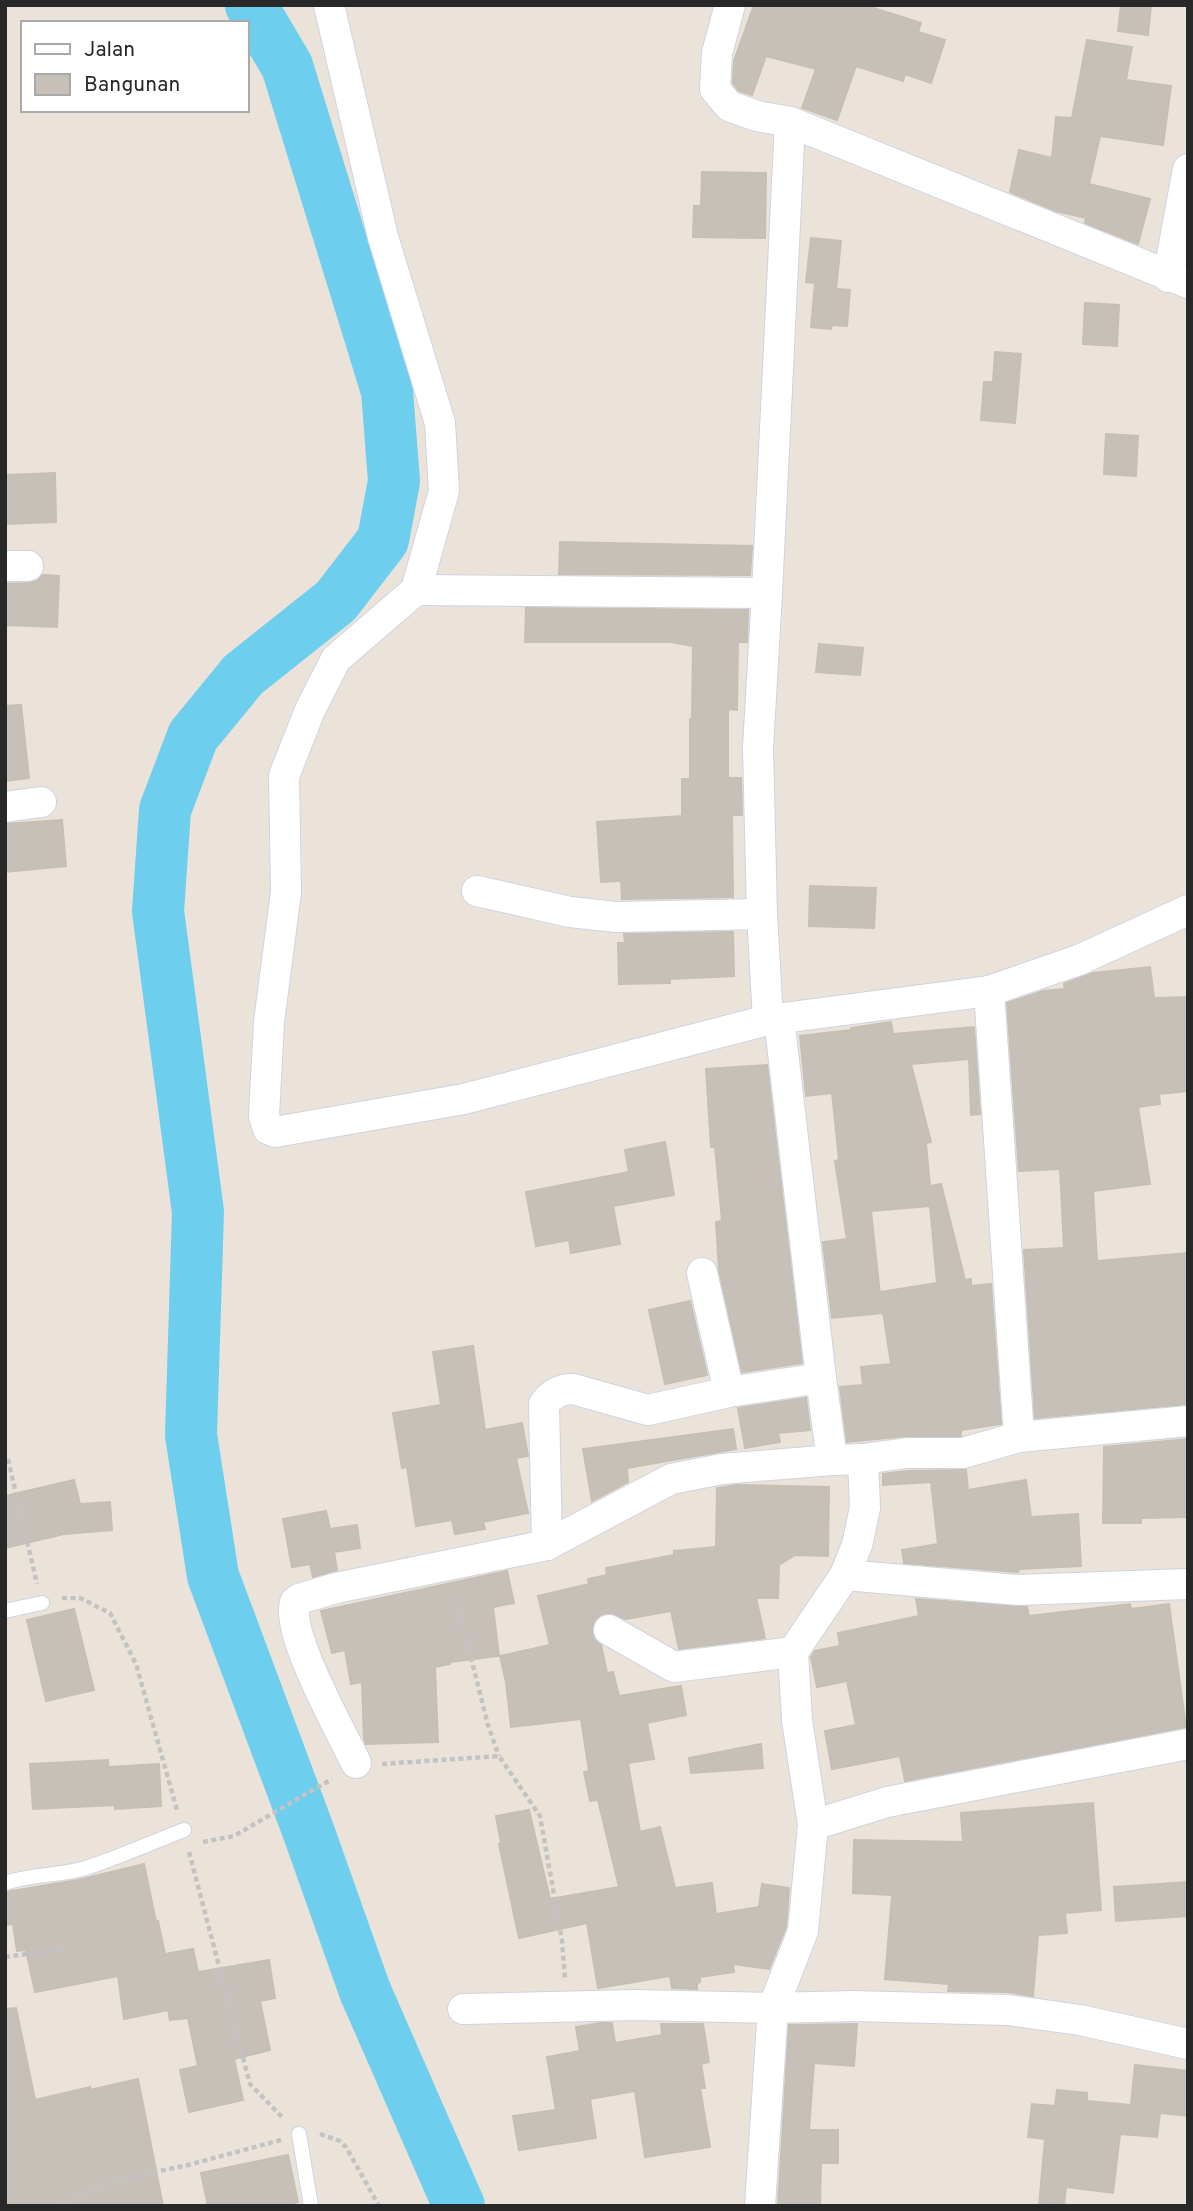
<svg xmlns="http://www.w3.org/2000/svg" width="1193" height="2211" font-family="Overpass,sans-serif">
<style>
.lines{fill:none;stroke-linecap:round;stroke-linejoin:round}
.river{stroke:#6dceed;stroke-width:52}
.building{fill:#c6c0b9;stroke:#c6bfb4;stroke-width:2}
.lane-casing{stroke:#cfd3e1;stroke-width:16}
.street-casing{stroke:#cfd3e1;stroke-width:32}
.path{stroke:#c3c3c3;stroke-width:4.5;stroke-dasharray:5 3.5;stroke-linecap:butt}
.lane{stroke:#fff;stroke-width:14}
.street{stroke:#fff;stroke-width:30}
</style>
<rect width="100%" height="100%" fill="#ebe3da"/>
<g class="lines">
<!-- river -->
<path class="river" d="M251,5L287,66L387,391L394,481L383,540L336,601L243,675L193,736L165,810L158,911L198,1212L191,1435L213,1576L309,1833L365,1991L459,2206"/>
</g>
<!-- building -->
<g class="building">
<path d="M754,5H864L921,23L918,32L945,40L931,83L905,74L903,81L856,66L837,120L802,108L816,69L766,56L752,95L739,91L733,83L734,61Z"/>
<path d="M1121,5H1151L1148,35L1118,31Z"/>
<path d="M1087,40L1132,47L1126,80L1171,86L1163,145L1100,136L1089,184L1150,199L1138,244L1085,223L1086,218L1056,211L1010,192L1019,150L1052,158L1056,117L1072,118Z"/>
<path d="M702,172L766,173L765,238L693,237L694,206H701Z"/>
<path d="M811,238L841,241L836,289L850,290L847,326L832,325L831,329L811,327L815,283L806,282Z"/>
<path d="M1085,303L1119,305L1117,346L1083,344Z"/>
<path d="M995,352L1021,354L1015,423L981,420L984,382H993Z"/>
<path d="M1106,434L1138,436L1136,476L1104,474Z"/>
<path d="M55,473L56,522L5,524V475Z"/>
<path d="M560,542L752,546L750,575L559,574Z"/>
<path d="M43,575L59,576L57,627L5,625V584L29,583L37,581Z"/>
<path d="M526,608L748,610L747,642H738L737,710L728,709V778H741L742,815H732L733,897L622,899L621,881L601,882L597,822L682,816V779H690V719H692L693,646L671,642H525Z"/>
<path d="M819,644L863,648L860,675L816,672Z"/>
<path d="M21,705L29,778L5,781V706Z"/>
<path d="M62,820L66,866L5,872V824Z"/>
<path d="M810,886L876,888L874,928L809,926Z"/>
<path d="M733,932L734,976L670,979V983L619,984L618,943H625L624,934Z"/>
<path d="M1150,967L1154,998L1188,997V1091L1159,1094L1160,1104L1138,1107L1150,1184L1093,1191L1097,1261L1188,1253V1404L1035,1418L1024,1250L1064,1248L1060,1169L1019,1171L1007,1003L1043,991L1065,989L1064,984L1093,973Z"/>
<path d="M891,1022L893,1034L974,1027L980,1114L971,1115L969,1059L911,1064L931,1142L926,1143L930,1186L941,1184L965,1280L971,1279V1286L991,1284L1001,1424L961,1430V1436H907L847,1442L840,1387L863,1385L861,1367L891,1364L880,1292L937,1283L930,1206L871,1211L882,1313L832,1318L823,1242L847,1239L835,1161L839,1160L832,1093L806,1096L800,1036L851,1030V1028Z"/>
<path d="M767,1065L802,1363L742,1372L719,1270L716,1222L722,1221L715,1147H711L706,1069Z"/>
<path d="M665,1142L674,1195L613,1206L620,1244L571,1253L569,1240L536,1246L526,1192L629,1172L625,1150Z"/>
<path d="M690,1301L707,1375L665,1384L649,1310Z"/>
<path d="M473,1346L485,1430L522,1423L528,1456L516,1458L528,1513L483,1522L485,1529L455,1534L452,1520L416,1526L407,1467L402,1468L393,1413L441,1405L433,1352Z"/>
<path d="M806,1398L810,1430L778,1433L780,1442L745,1448L738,1408Z"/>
<path d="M733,1429L736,1449L627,1468L628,1482L592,1501L583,1449Z"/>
<path d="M1188,1439V1517L1141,1518V1523H1103L1104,1447Z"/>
<path d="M966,1470L968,1490L1026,1480L1031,1517L1078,1514L1081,1566L1019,1569L1018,1572L904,1563L902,1550L938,1544L931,1482L883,1485V1474L908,1471Z"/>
<path d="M74,1480L80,1504L110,1502L112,1530L64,1534L5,1548V1496Z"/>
<path d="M737,1485L829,1487L828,1556L795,1555L779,1565L778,1598H756L765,1638L679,1649L671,1611L626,1619L608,1613L600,1615L594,1621L592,1631L594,1639L601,1645L607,1673L613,1672L619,1696L681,1686L686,1715L647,1723L654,1759L628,1763L640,1832L660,1827L675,1888L712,1883L716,1914L759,1907L762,1884L789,1888L786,1927L769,1969L733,1964L734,1972L700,1977V1982L697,1983V1989L672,1988L670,1976L598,1988L587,1923L519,1938L499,1844L501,1843L496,1816L529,1810L550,1899L619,1887L598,1800L590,1801L584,1772L589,1771L581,1719L511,1727L506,1682L500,1656L550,1645L538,1596L589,1584L588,1579L607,1575L606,1568L674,1555V1551L716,1547L717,1488Z"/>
<path d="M326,1511L330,1529L357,1525L360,1548L334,1552L337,1570L313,1577L310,1564L292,1567L283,1519Z"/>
<path d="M507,1571L514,1603L493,1607L499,1656L450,1662V1664L435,1667L438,1742L366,1744L364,1739L362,1682L351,1684L345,1650L332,1653L321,1611Z"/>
<path d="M916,1599L1027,1607L1029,1616L1130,1604L1131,1609L1169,1604L1186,1727L905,1781L900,1756L832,1769L825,1731L856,1725L847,1681L817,1687L811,1657L815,1651L840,1646L838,1633L919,1616Z"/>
<path d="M74,1609L94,1690L46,1701L27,1620Z"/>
<path d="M761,1744L763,1768L691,1773L689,1758Z"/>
<path d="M108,1760V1767L159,1764L161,1806L115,1809V1805L33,1809L30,1764Z"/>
<path d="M1093,1803L1101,1910L1065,1913L1067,1933L1038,1935L1033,1996L1008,1992L948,1991L949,1984L885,1979L892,1895L853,1893L854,1840L963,1842L961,1813Z"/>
<path d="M144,1864L156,1922L158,1921L165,1954L193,1949L198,1972L269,1960L275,1998L260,2001L270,2050L234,2059L243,2100L189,2112L180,2070L198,2066L188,2018L170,2020L168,2010L124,2019L118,1976L35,1992L26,1950L17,1951L13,1924L5,1925V1892L78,1880Z"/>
<path d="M1188,1882V1916L1116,1921L1114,1887Z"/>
<path d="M16,2008L35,2100L90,2087V2090L138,2079L163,2206H5V2009Z"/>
<path d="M600,2023H612L615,2043L662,2035L661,2024H703L709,2062L701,2064L705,2088H700L710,2147L645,2157L635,2091L590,2099L596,2138L519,2150L513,2116L556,2110L547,2057L580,2051L576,2027Z"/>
<path d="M857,2024L854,2066L814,2063L809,2130H838V2163H821L820,2206H778L789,2025Z"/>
<path d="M1135,2065L1188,2071V2116L1160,2113L1157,2137L1120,2134L1113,2193L1066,2187L1064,2206H1039L1045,2139L1028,2137L1032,2104L1055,2106L1057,2090L1087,2093V2101L1131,2105Z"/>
<path d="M288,2155L298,2202L280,2206H208L201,2173Z"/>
</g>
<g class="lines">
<!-- lane casing -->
<g class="lane-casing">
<g id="lane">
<path d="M5,1611L42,1603"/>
<path d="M5,1883C31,1874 59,1876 86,1868C119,1857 151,1843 184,1830"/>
<path d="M299,2134L311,2206"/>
</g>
</g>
<!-- street casing -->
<g class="street-casing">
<g id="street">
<path d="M329,5L383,237L440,423L444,491L416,590L336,659L310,710L284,776L286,892L269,1022L264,1116L268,1129L275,1132L464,1099L768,1020L989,991L1079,960L1188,910"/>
<path d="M730,5L717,53L715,89L729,106L757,116L790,122L1188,283"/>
<path d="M1168,277L1188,169"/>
<path d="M5,566H28"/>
<path d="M416,590L767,593L758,748L762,914"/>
<path d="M767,593L790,122"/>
<path d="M5,807L41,802"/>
<path d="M477,891L570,912L616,917L762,914L768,1020"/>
<path d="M989,991L1019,1437"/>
<path d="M779,1018L821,1378"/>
<path d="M702,1273L729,1392"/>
<path d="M547,1545L544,1404C551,1394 560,1389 573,1389L648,1410L729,1392L821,1378L832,1460L863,1459L907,1453H963L1019,1437L1188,1421"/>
<path d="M845,1575L1018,1590L1188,1584"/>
<path d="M609,1630L674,1667L793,1652"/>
<path d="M356,1763C341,1731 285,1633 295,1602L299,1599L336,1588L547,1545L671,1479L722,1469L832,1460"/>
<path d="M813,1825L887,1802L1188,1744"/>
<path d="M463,2009L635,2005L773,2008L853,2006L1008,2010L1080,2020L1188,2044"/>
<path d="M760,2206L773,2008L803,1931L813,1825L797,1720L793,1652L845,1575L857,1545L865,1508L863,1459"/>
</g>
</g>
<!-- path -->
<g class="path">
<path d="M8,1459L37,1584"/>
<path d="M454,1591L488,1725L499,1756"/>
<path d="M62,1598H80L110,1613L136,1664L177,1810"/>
<path d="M382,1764L499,1756L540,1816L562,1940L565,1979"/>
<path d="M203,1842L234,1836L332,1779"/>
<path d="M189,1852L250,2084L284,2119"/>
<path d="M5,1957L65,1949"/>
<path d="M320,2134L340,2141L346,2147L379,2206"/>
<path d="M57,2206L112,2181L188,2165L281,2140"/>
</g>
<!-- lane -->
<use href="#lane" class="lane"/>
<!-- street -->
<use href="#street" class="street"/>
</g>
<!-- border -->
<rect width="1193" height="2211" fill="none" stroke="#282828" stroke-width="14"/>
<!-- legend -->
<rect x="21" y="21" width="228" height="91" fill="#ffffff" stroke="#a9a9a9" stroke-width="2"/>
<rect x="35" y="44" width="35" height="10" fill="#ffffff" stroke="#a9a9a9" stroke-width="2"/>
<text x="84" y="56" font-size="21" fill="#282828">Jalan</text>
<rect x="35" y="74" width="35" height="21" fill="#c6c0b9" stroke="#a9a9a9" stroke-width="2"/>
<text x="84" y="91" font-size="21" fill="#282828">Bangunan</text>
</svg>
